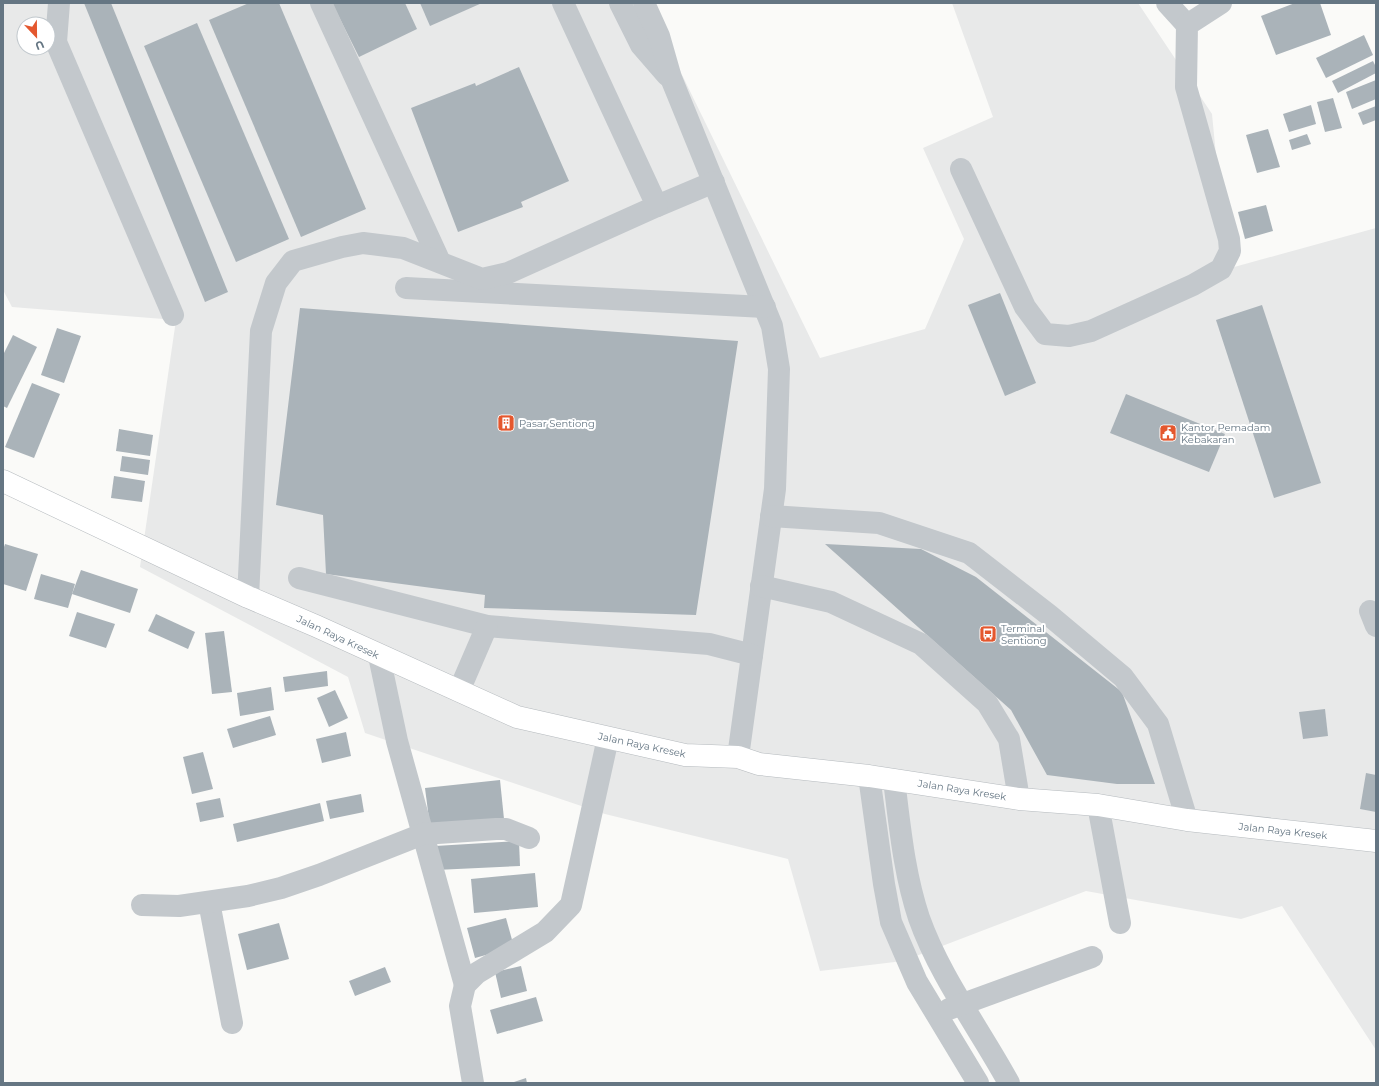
<svg xmlns="http://www.w3.org/2000/svg" width="1379" height="1086" font-family="Montserrat,sans-serif">
<style>
.built{fill:#e8e9e9;fill-rule:evenodd}
.building{fill:#aab3b9}
.lines{fill:none;stroke-linecap:round;stroke-linejoin:round}
.major-casing{stroke:#b5babe;stroke-width:23}
.minor{stroke:#c3c8cc;stroke-width:22}
.major{stroke:#fff;stroke-width:22}
.labels{text-anchor:middle;dominant-baseline:central;stroke-width:4;stroke-linejoin:round;paint-order:stroke}
.poi-label{font-size:10px;fill:#657683;stroke:#fff;text-anchor:start}
.street-label{font-size:10px;fill:#657683;stroke:#fff}
</style>
<rect width="100%" height="100%" fill="#fafaf8"/>
<!-- built -->
<path class="built" d="M3,3H647L820,358L925,329L964,239L923,148L993,117L952,3H1138L1212,114L1227,269L1376,228V1050L1282,906L1241,919L1086,891L903,961L820,971L788,859L605,814L365,733L348,677L140,567L176,320L12,307L3,290ZM24,24H48V48H24Z"/>
<!-- building -->
<g class="building">
<path d="M84,3H111L228,292L205,302Z"/>
<path d="M249,3H279L366,209L301,237L209,20Z"/>
<path d="M332,3H405L417,29L359,57Z"/>
<path d="M420,3H482L430,26Z"/>
<path d="M1295,3H1320L1331,35L1276,55L1261,16Z"/>
<path d="M197,23L289,239L236,262L144,46Z"/>
<path d="M1364,35L1373,55L1326,78L1316,58Z"/>
<path d="M1373,61L1376,67V73L1338,93L1332,81Z"/>
<path d="M519,67L569,181L521,202L523,207L458,232L411,108L475,83L476,86Z"/>
<path d="M1376,80V99L1352,109L1346,92Z"/>
<path d="M1333,98L1342,128L1325,132L1317,102Z"/>
<path d="M1311,105L1316,124L1289,132L1283,114Z"/>
<path d="M1376,106V120L1363,125L1358,113Z"/>
<path d="M1268,129L1280,167L1257,173L1246,135Z"/>
<path d="M1307,134L1311,144L1292,150L1289,140Z"/>
<path d="M1266,205L1273,231L1245,239L1238,212Z"/>
<path d="M1000,293L1036,383L1005,396L968,305Z"/>
<path d="M1262,305L1321,483L1274,498L1216,320Z"/>
<path d="M300,308L738,341L696,615L484,608L485,595L326,574L323,515L276,505Z"/>
<path d="M57,328L81,336L64,383L41,375Z"/>
<path d="M13,335L37,347L7,408L3,406V355Z"/>
<path d="M32,383L60,394L34,458L5,447Z"/>
<path d="M1126,394L1225,434L1209,472L1110,433Z"/>
<path d="M119,429L153,435L150,456L116,451Z"/>
<path d="M122,456L150,460L148,475L120,471Z"/>
<path d="M114,476L145,481L142,502L111,498Z"/>
<path d="M5,544L38,554L26,591L3,584V550Z"/>
<path d="M825,544L921,549L976,577L1122,692L1155,784H1117L1047,775L1011,710Z"/>
<path d="M81,570L138,589L130,613L72,594Z"/>
<path d="M41,574L75,584L68,608L34,599Z"/>
<path d="M77,612L115,624L106,648L69,636Z"/>
<path d="M156,614L195,632L188,649L148,631Z"/>
<path d="M224,631L232,692L212,694L205,633Z"/>
<path d="M327,671L328,686L285,692L283,677Z"/>
<path d="M271,687L274,710L240,716L237,693Z"/>
<path d="M335,690L348,718L329,727L317,698Z"/>
<path d="M1325,709L1328,736L1303,739L1299,712Z"/>
<path d="M270,716L276,735L233,748L227,729Z"/>
<path d="M346,732L351,756L322,763L316,739Z"/>
<path d="M203,752L213,789L192,794L183,757Z"/>
<path d="M1366,773L1376,775V812L1360,809Z"/>
<path d="M500,780L504,819L430,827L425,788Z"/>
<path d="M361,794L364,812L330,819L326,801Z"/>
<path d="M220,798L224,817L200,822L196,803Z"/>
<path d="M320,803L324,821L237,842L233,824Z"/>
<path d="M519,841L520,866L436,870L435,846Z"/>
<path d="M535,873L538,907L474,913L471,879Z"/>
<path d="M506,918L514,947L475,958L467,928Z"/>
<path d="M279,923L289,959L247,970L238,934Z"/>
<path d="M521,966L527,991L501,998L495,972Z"/>
<path d="M385,967L391,982L355,996L349,981Z"/>
<path d="M536,997L543,1021L497,1034L490,1010Z"/>
<path d="M526,1078L527,1083H511Z"/>
</g>
<g class="lines">
<!-- major casing -->
<g class="major-casing">
<path id="major" d="M3,481L248,597L316,626L517,717L685,755L738,757L759,764L869,776L1019,799L1098,805L1187,820L1376,841"/>
</g>
<!-- minor -->
<g class="minor">
<path d="M59,3L56,42L173,315"/>
<path d="M321,3L440,262"/>
<path d="M620,3L641,45L667,75"/>
<path d="M644,3L659,36L671,78L772,326L779,369L775,489L738,757"/>
<path d="M1167,3L1187,25"/>
<path d="M961,169L1025,307L1045,334L1069,336L1091,331L1193,285L1221,269L1230,251L1229,239L1186,87L1187,25L1221,3"/>
<path d="M657,206L714,182"/>
<path d="M406,288L765,307"/>
<path d="M771,516L879,523L969,553L1049,615L1123,677L1158,724L1187,820"/>
<path d="M299,578L487,626L709,644L752,655"/>
<path d="M761,586L831,602L921,644L987,703L1009,739L1019,799"/>
<path d="M248,597L261,331L276,283L293,261L342,247L363,243L403,248L482,279L508,273L657,206L563,3"/>
<path d="M1370,611L1376,626"/>
<path d="M379,656L397,741L465,985"/>
<path d="M459,691L487,626"/>
<path d="M869,776L884,884L891,922L917,982L978,1083"/>
<path d="M894,780C900,827 904,873 919,918C940,977 979,1028 1009,1083"/>
<path d="M1098,805L1120,923"/>
<path d="M209,902L232,1023"/>
<path d="M142,905L179,906L248,896L281,888L319,875L423,834L496,829H506L529,838"/>
<path d="M949,1009L1092,957"/>
<path d="M473,1083L460,1006L465,985L477,973L545,932L571,905L608,738"/>
</g>
<!-- major -->
<use href="#major" class="major"/>
</g>
<!-- icons -->
<defs>
<g id="building-square" transform="scale(0.9)"><rect x="-9" y="-9" width="18" height="18" rx="4" fill="#e4572e" stroke="#fff"/><path d="M-4-6H4V6H1V3H-1V6H-4ZM-2.5-4.3h1.7v1.8h-1.7ZM.8-4.3h1.7v1.8H.8ZM-2.5-1h1.7V.8h-1.7ZM.8-1h1.7V.8H.8Z" fill="#fff"/></g>
<g id="civic-square" transform="scale(0.9)"><rect x="-9" y="-9" width="18" height="18" rx="4" fill="#e4572e" stroke="#fff"/><path d="M-.6-6.5H3V-4.5H.6V-3L4-1V1h2V6H-6V1h2V-1L-.6-3ZM-1.2 2.5V6h2.4V2.5Z" fill="#fff"/></g>
<g id="bus-square" transform="scale(0.9)"><rect x="-9" y="-9" width="18" height="18" rx="4" fill="#e4572e" stroke="#fff"/><path d="M-5-6H5V4H4V6H2V4H-2V6H-4V4H-5ZM-3.5-4V0h7V-4ZM-3.5 1.2v1.5H-2V1.2ZM2 1.2v1.5H3.5V1.2Z" fill="#fff"/></g>
</defs>
<g fill-rule="evenodd">
<use href="#building-square" x="506" y="423"/>
<use href="#civic-square" x="1168" y="433"/>
<use href="#bus-square" x="988" y="634"/>
</g>
<g class="labels">
<!-- poi labels -->
<g class="poi-label">
<text x="519" y="423">Pasar Sentiong</text>
<text x="1181" y="427">Kantor Pemadam<tspan x="1181" dy="12">Kebakaran</tspan></text>
<text x="1001" y="628">Terminal<tspan x="1001" dy="12">Sentiong</tspan></text>
</g>
<!-- street labels -->
<g class="street-label">
<text transform="translate(338 637) rotate(25)">Jalan Raya Kresek</text>
<text transform="translate(642 745) rotate(12)">Jalan Raya Kresek</text>
<text transform="translate(962 790) rotate(9)">Jalan Raya Kresek</text>
<text transform="translate(1283 831) rotate(6)">Jalan Raya Kresek</text>
</g>
</g>
<!-- border -->
<rect width="1379" height="1086" fill="none" stroke="#657683" stroke-width="8"/>
<!-- north arrow -->
<g transform="translate(36 36) rotate(158)"><circle r="19" fill="#ffffff" stroke="#c1c8cd"/>
<path d="M0-3L7 15L0 10L-7 15Z" fill="#e4572e"/>
<text y="-6" font-size="11" font-weight="bold" text-anchor="middle" fill="#657683">U</text>
</g>
</svg>
